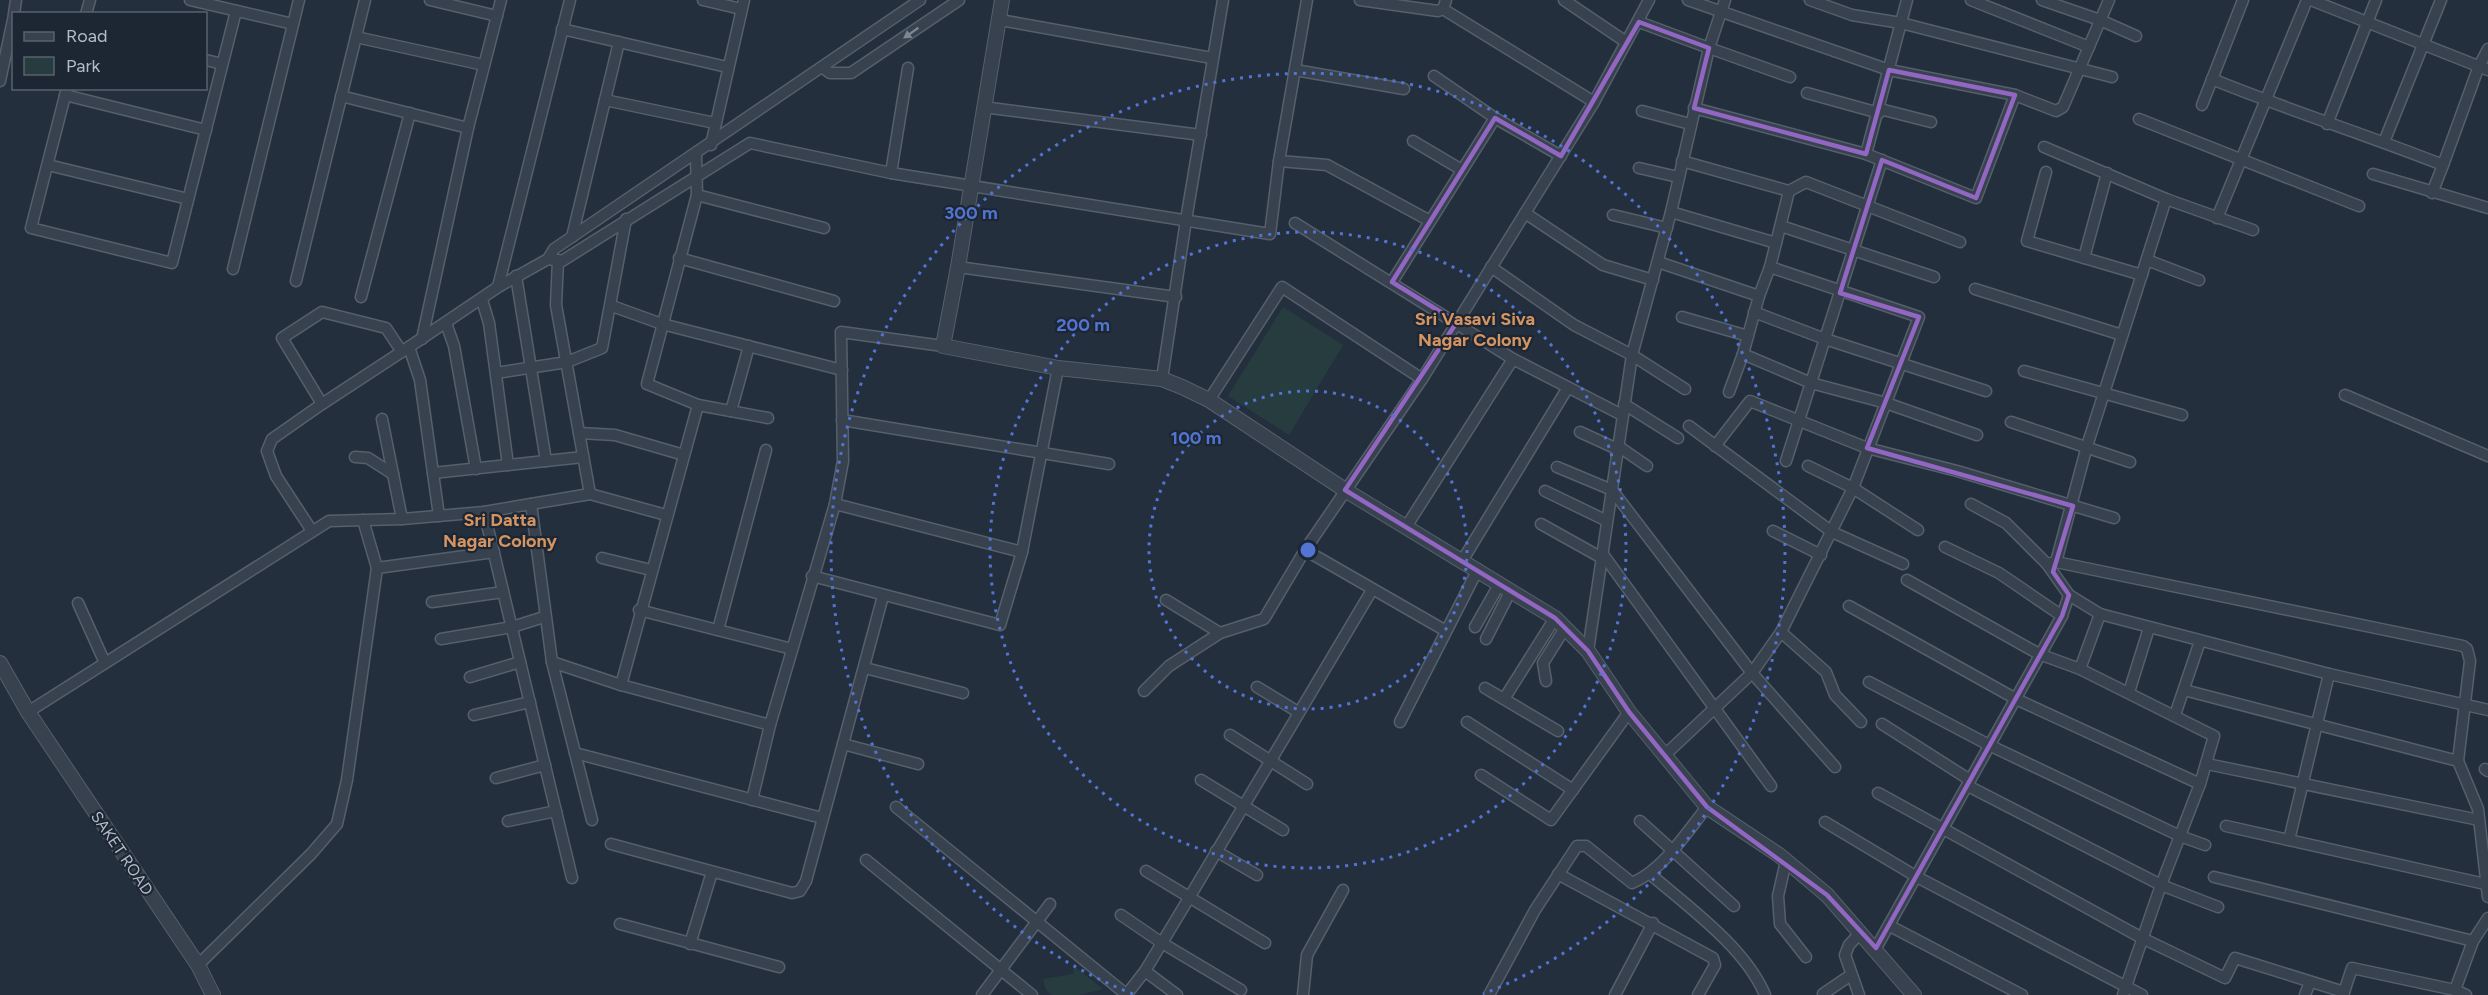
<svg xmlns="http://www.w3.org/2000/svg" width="2488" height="995" font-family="Figtree,sans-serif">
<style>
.green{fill:#263c3f}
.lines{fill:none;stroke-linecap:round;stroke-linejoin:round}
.minor-casing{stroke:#565f6c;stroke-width:13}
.tertiary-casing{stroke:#565f6c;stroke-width:16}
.minor{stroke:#38414e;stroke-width:10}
.tertiary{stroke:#38414e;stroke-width:14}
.oneway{fill:#7c8592}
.marked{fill:none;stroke:#9266c3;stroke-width:4.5;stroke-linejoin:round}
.ring{fill:none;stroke:#5274d3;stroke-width:3;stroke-dasharray:3 6}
.labels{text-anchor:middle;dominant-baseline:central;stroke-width:4.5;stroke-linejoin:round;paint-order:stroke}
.street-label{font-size:16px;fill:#b4bcc9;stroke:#1d2633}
.neighbourhood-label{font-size:18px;font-weight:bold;fill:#d59563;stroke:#1d2633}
.centre{fill:#5274d3;stroke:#1d2633;stroke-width:3}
.ring-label{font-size:18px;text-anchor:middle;font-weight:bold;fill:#5274d3;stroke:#1d2633;stroke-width:4.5;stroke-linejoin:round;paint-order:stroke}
</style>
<rect width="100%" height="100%" fill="#242f3e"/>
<!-- green -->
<g class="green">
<path d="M1283,307L1343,345L1289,435L1228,396Z"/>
<path d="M1074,966L1103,989L1080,995H1052L1046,990L1043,979L1073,974Z"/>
</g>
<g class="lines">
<!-- minor casing -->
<g class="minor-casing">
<g id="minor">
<path d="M190,0L293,24"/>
<path d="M430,0L497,16"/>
<path d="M703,0L741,9"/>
<path d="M1360,0L1438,11L1443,9L1446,0"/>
<path d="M1564,0L1626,42"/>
<path d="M1688,0L1889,70L2015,95L2056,111L2063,107L2109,0"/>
<path d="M1725,0L1709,48L1790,77"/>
<path d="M1810,0L1852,15L1901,23L2112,77"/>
<path d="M1971,0L2089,47"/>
<path d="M2042,0L2100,20L2136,36"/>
<path d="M2311,0L2488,70"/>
<path d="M1443,9L1594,102"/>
<path d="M14,14L16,0"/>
<path d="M86,14L90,0"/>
<path d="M1000,20L1212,58"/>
<path d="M562,29L727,67"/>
<path d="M356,37L484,65"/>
<path d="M206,60L222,64"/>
<path d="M823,68L830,73H851L959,0"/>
<path d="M1295,70L1404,89"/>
<path d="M1434,76L1495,118L1561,156"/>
<path d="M2212,79C2288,110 2367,135 2443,165L2479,66L2488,49"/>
<path d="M0,81L14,15"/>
<path d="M67,88L31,228L172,263L236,11"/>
<path d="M1807,93L1879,113"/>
<path d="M65,95L206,130"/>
<path d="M341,96L468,128"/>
<path d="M605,100L715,123"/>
<path d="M2202,105L2243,0"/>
<path d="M983,107L1201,135"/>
<path d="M1694,108L1866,154L1976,198L2015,95"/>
<path d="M1880,109L1931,122"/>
<path d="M1642,111L1690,124"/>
<path d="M2139,119L2359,206"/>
<path d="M2327,124L2376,0"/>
<path d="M1413,141L1462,170"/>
<path d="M2384,142L2441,0"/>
<path d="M711,145L744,0"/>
<path d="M2044,147L2166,199L2253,230"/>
<path d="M1866,154L1907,0"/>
<path d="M696,155L697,195L647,384L698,405L768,418"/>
<path d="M1279,161L1327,165L1430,221"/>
<path d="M1682,161L1789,191L1806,182L1960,242"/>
<path d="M48,165L188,199"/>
<path d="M1639,168L1678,177"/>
<path d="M2046,172L2027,241L2142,275"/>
<path d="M891,173L908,68"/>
<path d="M2373,174L2488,208"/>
<path d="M2432,193L2443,165"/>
<path d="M697,195L824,228"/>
<path d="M1671,212L1776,243"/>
<path d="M1525,213L1603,265L1653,280"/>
<path d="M1613,215L1667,228"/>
<path d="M2217,218L2307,0"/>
<path d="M1295,223L1513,359L1622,415"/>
<path d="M1781,226L1934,277"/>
<path d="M572,237L619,42"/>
<path d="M679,258L834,301"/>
<path d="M2084,258L2107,173"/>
<path d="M548,259L562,261L750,143L891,173L1270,234L1279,161L1307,0"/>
<path d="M558,260L556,305L590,494"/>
<path d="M2147,260L2199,280"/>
<path d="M1658,262L1759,296L1743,354L1811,383L1886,403L1977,435"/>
<path d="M958,267L1176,297"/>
<path d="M1491,267L1574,325L1632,355L1685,389"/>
<path d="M233,269L299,0"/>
<path d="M516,276L546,461"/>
<path d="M296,281L365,0"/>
<path d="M1392,282L1495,118"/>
<path d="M498,287L570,0"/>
<path d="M1975,289L2122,335"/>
<path d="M1759,296L1770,267L1789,191"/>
<path d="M361,297L410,113"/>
<path d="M482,300L489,323L508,465"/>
<path d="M612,306L662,324L842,370"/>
<path d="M1754,312L1825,339L1986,391"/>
<path d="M1682,317L1748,336"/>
<path d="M446,323L454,346L476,469"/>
<path d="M422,339L468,128L501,0"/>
<path d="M409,347L498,287L548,259L554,249L920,0"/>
<path d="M402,352L386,328L322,312L282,338L322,404L409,347L420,380L439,516"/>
<path d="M2024,371L2182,415"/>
<path d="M496,373L567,362L602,348L626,219"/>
<path d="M1162,379L1186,220L1223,0"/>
<path d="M1729,392L1743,354"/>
<path d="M2345,395L2488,456"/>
<path d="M1209,400L1282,287L1422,379"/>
<path d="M1624,404L1678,438"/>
<path d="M731,411L749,346"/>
<path d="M382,419L402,519"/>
<path d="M842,420L1109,464"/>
<path d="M2011,422L2130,462"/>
<path d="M1689,426L1832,532L1903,564"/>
<path d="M1580,432L1617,449"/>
<path d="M579,433L615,435L684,455"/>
<path d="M1618,446L1647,466"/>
<path d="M1715,446L1750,401L1867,448L1957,471L2114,518"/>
<path d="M355,457L368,458L393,474"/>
<path d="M1786,461L1882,160"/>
<path d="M1808,466L1853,488L1918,530"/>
<path d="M1557,467L1612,490L1752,673L1835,767"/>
<path d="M433,473L583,457"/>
<path d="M1545,491L1607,521"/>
<path d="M531,504L552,662L592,820"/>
<path d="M835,504L1022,552"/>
<path d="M1971,504L2006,523L2047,564L2069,595L2100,614L2329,674L2488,710"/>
<path d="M484,512L572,878"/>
<path d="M1541,524L1602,558"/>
<path d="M1406,527L1513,359"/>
<path d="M312,531L276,476L267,451L272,439L322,404"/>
<path d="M1773,531L1821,555"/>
<path d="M1945,547L1999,573L2062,616"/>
<path d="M1305,550L1446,631"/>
<path d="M1602,553L1771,786"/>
<path d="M602,558L651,570"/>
<path d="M1462,561L1567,389"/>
<path d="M2056,562L2087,446L2166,199"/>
<path d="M2047,564L2056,562L2463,646L2467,649L2470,661L2458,761L2478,809L2488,897"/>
<path d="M377,568L494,552"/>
<path d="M812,576L1000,625L1022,552L1058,368"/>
<path d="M1907,580L2039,654L2080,669L2214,736L2200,784L2161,885L2123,995"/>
<path d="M1166,600L1220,633"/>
<path d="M432,602L503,592"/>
<path d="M78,603L105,663"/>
<path d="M1849,606L2016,699L2200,784"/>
<path d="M639,610L792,649"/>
<path d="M1475,627L1500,583"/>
<path d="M718,630L766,450"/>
<path d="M1781,632L1826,672L1835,695L1861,722"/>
<path d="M441,639L512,627L544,617"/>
<path d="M1486,639L1511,590"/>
<path d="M1588,651L1632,355L1671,212L1709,48L1639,22"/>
<path d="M552,662L621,685L770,725"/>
<path d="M865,668L963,693"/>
<path d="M2080,669L2100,614"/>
<path d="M470,677L520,662"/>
<path d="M1546,681L1543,663L1565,628"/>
<path d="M1869,682L1989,745L2180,836L2205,845"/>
<path d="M621,685L698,405"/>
<path d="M1257,687L1298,712"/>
<path d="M1485,688L1558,731"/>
<path d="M2184,690L2458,761"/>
<path d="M1144,691L1169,666L1220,633L1264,619L1305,550L1422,379L1594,102L1649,0"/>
<path d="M2129,692L2149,628"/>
<path d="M1504,699L1555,618"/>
<path d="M28,712L329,521L402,519L484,512L590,494L666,515"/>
<path d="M474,715L530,702"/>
<path d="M2175,715L2200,641"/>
<path d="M1400,722L1478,569"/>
<path d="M1467,722L1573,790"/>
<path d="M1882,724L1970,780"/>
<path d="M1230,735L1307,784"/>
<path d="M843,744L918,764"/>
<path d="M575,753L822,818"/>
<path d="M1666,754L1752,673L1781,632L1853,488L1919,317L1770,267"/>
<path d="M2207,764L2479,820"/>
<path d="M2485,769L2488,771"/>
<path d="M1481,775L1551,820L1629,712"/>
<path d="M496,778L545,765"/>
<path d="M1201,780L1283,830"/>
<path d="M1968,786L2161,885L2218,907"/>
<path d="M1878,793L2142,938L2225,978L2235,958L2344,992"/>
<path d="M752,800L770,725L835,504L843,461L841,332L943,346"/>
<path d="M896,807L1127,995"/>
<path d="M508,821L556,811"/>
<path d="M1640,821L1734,906"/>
<path d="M1825,822L1917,877L2142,995"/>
<path d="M2226,826L2485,884"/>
<path d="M2289,840L2329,674"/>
<path d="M611,844L792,893L800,891L806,881L883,596"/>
<path d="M1216,851L1257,875"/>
<path d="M866,860L1032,995"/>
<path d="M1786,861L1778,896L1780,924L1806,957"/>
<path d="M1146,871L1265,943"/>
<path d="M1649,873C1688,907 1745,947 1765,995"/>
<path d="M1558,874L1713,958L1715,965L1698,995"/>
<path d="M2214,877L2473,941"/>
<path d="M1121,915L1162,943L1241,990"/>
<path d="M620,924L779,967"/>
<path d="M1890,926L2022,995"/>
<path d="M690,944L712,872"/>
<path d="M1876,948L2062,616L2069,595"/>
<path d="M198,965L311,854L337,824L347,780L377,568L363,520"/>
<path d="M1145,971L1177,995"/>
<path d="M2455,990L2473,941L2488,918"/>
<path d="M1127,994L1145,971L1189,898L1372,590"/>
<path d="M1823,994L1851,975"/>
<path d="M982,995L1050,904"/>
<path d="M1303,995L1307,955L1343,890"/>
<path d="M1489,995L1535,910L1577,846H1586L1632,883C1663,870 1686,833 1707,807"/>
<path d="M1615,995L1653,923"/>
<path d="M1859,995L1845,955L1849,945L1861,932"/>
<path d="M2305,995L2310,982"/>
<path d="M2343,995L2352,968L2455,990L2466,995"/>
</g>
</g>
<!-- tertiary casing -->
<g class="tertiary-casing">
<g id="tertiary">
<path d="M1002,0L958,267L943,346L1058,368L1162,379L1182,387L1209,400L1345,490L1555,618L1588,651L1629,712L1707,807L1779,855L1827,895L1914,995"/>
<path d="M0,663L28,712L198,965L213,995"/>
</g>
</g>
<!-- minor -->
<use href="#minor" class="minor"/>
<!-- tertiary -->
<use href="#tertiary" class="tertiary"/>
</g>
<!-- one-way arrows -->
<defs><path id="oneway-solid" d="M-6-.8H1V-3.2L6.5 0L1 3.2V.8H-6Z" transform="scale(1.5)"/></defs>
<use class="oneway" href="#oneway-solid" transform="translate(911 33) rotate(145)"/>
<!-- marked area -->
<path class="marked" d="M1639,22L1709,48L1694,108L1866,154L1889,70L2015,95L1976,198L1882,160L1840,293L1919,317L1867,448L2073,506L2053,572L2069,595L2062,616L1876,948L1827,895L1707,807L1629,712L1588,651L1555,618L1345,490L1457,322L1392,282L1495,118L1561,156Z"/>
<!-- distance rings -->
<g class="ring">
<circle cx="1308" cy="550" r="159"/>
<circle cx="1308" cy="550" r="318"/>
<path d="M1133 994A477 477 0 1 1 1483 994"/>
</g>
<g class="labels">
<!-- street labels -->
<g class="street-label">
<text transform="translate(122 853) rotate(56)">SAKET ROAD</text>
</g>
<!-- neighbourhood labels -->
<g class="neighbourhood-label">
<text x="1475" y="319">Sri Vasavi Siva<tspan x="1475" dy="21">Nagar Colony</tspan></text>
<text x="500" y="520">Sri Datta<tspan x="500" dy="21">Nagar Colony</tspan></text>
</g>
</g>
<circle cx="1308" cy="550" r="9" class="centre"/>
<g class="ring-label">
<text x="971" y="219">300 m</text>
<text x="1083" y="331">200 m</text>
<text x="1196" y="444">100 m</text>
</g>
<!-- legend -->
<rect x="12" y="12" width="195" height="78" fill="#1d2633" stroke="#59626f" stroke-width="1.5"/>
<rect x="24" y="32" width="30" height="9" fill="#38414e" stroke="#59626f" stroke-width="1.5"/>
<text x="66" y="42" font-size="18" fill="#b4bcc9">Road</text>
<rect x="24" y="57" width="30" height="18" fill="#263c3f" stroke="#59626f" stroke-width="1.5"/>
<text x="66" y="72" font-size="18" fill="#b4bcc9">Park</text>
</svg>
